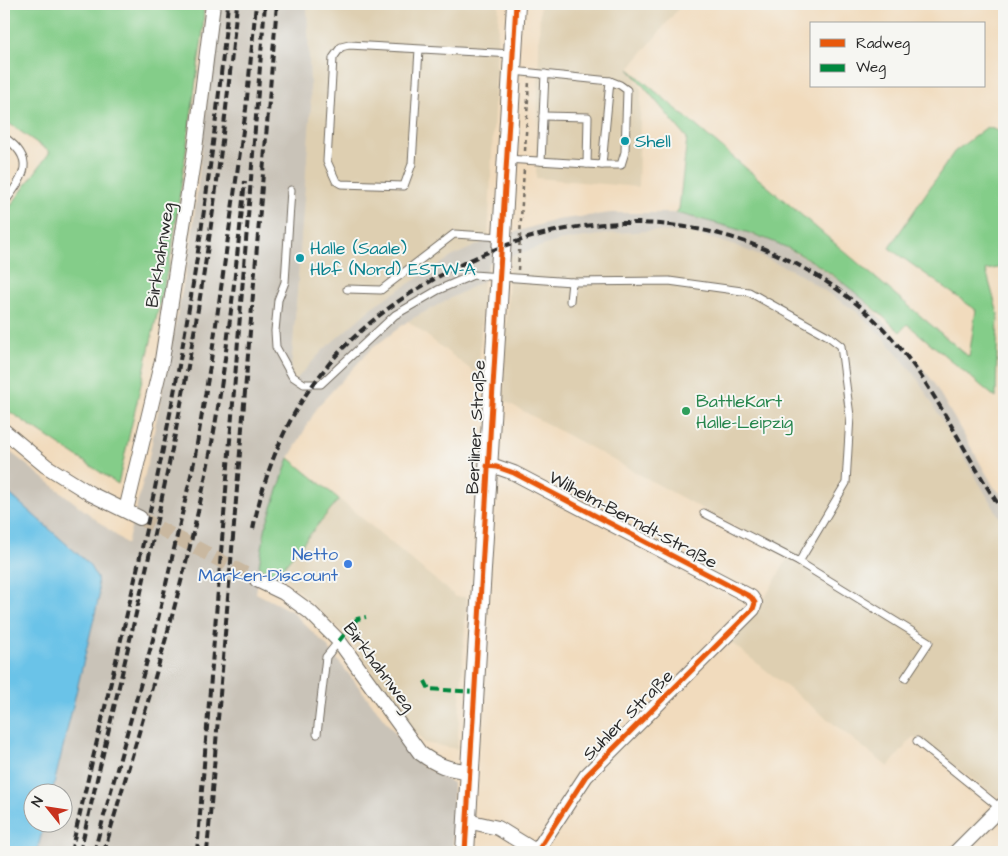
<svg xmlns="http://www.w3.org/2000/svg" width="1008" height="856" font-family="'Architects Daughter',sans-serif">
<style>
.built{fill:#decfb1}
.industrial{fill:#c9c3b8;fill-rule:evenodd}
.green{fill:#84cd89;stroke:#587c5a}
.water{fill:#6bc3e8;stroke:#4b778a}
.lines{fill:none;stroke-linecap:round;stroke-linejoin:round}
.minor-tunnel{stroke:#c9b8a0;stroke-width:14;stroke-dasharray:14 7;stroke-linecap:butt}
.service-casing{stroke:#70695e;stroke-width:9}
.minor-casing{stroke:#70695e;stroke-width:16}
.tertiary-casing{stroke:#70695e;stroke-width:20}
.path{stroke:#70695e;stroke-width:2.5;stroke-dasharray:4 4;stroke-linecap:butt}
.service{stroke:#fff;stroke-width:7}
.minor{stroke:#fff;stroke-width:14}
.tertiary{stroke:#fff;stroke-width:18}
.rail{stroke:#2b2b2b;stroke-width:4;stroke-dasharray:8 4;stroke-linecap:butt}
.quiet{stroke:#00873e;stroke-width:4;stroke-dasharray:8 4;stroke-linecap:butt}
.cycleway-casing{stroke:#f6f6f2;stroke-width:8}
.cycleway{stroke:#e8590c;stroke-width:5}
.culture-dot{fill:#0f9aa8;stroke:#f6f6f2;stroke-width:2}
.leisure-dot{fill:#2e9e5b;stroke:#f6f6f2;stroke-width:2}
.shop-dot{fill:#3f7fe0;stroke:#f6f6f2;stroke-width:2}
.labels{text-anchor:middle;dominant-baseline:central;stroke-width:4;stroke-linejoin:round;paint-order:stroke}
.culture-label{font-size:18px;fill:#0d838f;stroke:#f6f6f2;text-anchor:start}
.street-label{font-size:18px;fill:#2b2b2b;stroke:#f6f6f2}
.leisure-label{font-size:18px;fill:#27864d;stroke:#f6f6f2;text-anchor:start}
.shop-label{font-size:18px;fill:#366cbe;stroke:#f6f6f2;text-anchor:end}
</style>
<rect width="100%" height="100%" fill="#f6f6f2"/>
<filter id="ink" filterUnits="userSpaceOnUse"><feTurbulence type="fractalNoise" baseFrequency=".02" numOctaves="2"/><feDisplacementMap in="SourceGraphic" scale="10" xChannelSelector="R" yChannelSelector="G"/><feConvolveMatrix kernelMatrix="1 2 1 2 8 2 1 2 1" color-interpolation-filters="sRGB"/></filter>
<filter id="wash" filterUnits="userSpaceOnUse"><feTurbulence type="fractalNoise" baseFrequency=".0096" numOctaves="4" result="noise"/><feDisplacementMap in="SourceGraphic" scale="20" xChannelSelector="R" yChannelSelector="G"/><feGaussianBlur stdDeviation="1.12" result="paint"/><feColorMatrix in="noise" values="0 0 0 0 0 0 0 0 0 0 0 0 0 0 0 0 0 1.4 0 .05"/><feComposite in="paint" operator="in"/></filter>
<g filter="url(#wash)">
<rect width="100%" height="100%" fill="#f1dbbd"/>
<!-- built -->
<g class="built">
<path d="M307,4H499L488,240L453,256L376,304L323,350L290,387L311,107Z"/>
<path d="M540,4H674L679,8L629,69L641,89L638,187L536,178Z"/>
<path d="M652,231L692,233L736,246L794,271L857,312L884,338L915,375L1004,525V791L999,798L913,737L888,767L729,641L760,606L789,556L503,400L510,256L558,241L615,233Z"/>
<path d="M483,281L479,376L408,321Z"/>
<path d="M339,499L456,597H467L457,749L424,743L344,633L279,573Z"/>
</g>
<!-- industrial -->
<path class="industrial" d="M215,4H307L311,107L290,386L323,350L376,304L453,256L488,240L556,220L611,213H676L731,227L779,244L810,261L857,293L897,336L932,380L994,487L1004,497V525L915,375L884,338L857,312L794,271L736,246L692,233L652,231L615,233L558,241L489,263L483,281L408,321L370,350L318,406L289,458L266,525L256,593L291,611L326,645L420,765L453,783V852H4V447L127,544L148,462L191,245L213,46ZM32,794H62V824H32Z"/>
<!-- green -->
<g class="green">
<path d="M4,4H204L203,31L172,250L118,484L4,408V215L50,152L4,120Z"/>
<path d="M629,69L969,357L976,310L889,248L954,152L987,127L1004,133V267L986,270L998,314L996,398L907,324L900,332C863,298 825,264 779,244C746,230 711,222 676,213L679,209L687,138Z"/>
<path d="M289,458L339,499L275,577L259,566L266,525Z"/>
</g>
<!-- water -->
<path class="water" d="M4,489L88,563L97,578L99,597L52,793L32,794V824H44L37,852H4Z"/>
</g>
<g filter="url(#ink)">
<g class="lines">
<!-- minor-tunnel -->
<path class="minor-tunnel" d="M140,518L257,580"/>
<!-- service casing -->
<g class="service-casing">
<g id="service">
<path d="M419,49L412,164L404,186L341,184L336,181L327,161L333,58L341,47L349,45L513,54"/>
<path d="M513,71L610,81L602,165L587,164"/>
<path d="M4,137C37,160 24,176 4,203"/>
<path d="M506,159L587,164L588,117L543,116"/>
<path d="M541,161L545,74"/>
<path d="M602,165H621L625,152L627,90L620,85L610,81"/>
<path d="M291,190L285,282L278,300L275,331L276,347L292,376L304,384H321L395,315L438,290L473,275L572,282L669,281L749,292L828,336L841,346L850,416L846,483L799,562L704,513"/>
<path d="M347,289L381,290L454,234L501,237"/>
<path d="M570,301L572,282"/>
<path d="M799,562L929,642L905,678"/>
<path d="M317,734L326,657L339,641"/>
<path d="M917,741L1000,808"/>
</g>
</g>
<!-- minor casing -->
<g class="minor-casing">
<g id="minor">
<path d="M4,431L46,466L91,494L140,518"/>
<path d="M487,466L497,467L514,473L751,597L755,603L753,609L586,776L536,852"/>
<path d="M126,510L162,360L195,149L213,4"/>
<path d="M257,580L284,593L310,612L339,641L420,753C436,765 449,770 469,771"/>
<path d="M467,821L498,828L537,852"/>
<path d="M956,852L1004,804"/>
</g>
</g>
<!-- tertiary casing -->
<g class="tertiary-casing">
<path id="tertiary" d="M465,852L516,4"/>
</g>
<!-- path -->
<g class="path">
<path d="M525,151L529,81"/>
<path d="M518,270L524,169"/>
</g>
<!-- service -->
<use href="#service" class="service"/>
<!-- minor -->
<use href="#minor" class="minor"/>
<!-- tertiary -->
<use href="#tertiary" class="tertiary"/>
<!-- rail -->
<g class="rail">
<path d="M253,529C264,475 284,421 318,378C348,337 387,306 431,281C562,202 718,201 844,294C924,353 950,434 1004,513"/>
<path d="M71,852C101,721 134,591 161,459C192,308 214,157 228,4"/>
<path d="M80,852C119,683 162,515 192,344C212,231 226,118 237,4"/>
<path d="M94,852L155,632L194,462L211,360L246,109L256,4"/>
<path d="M104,852C139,730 178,608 204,484C225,384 234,283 245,181"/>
<path d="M197,852L265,4"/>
<path d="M207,852L277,4"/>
</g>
<!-- quiet -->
<g class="quiet">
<path d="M339,641L357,619L366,617"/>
<path d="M425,681L429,689L474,692"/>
</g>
<!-- cycleway casing -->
<g class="cycleway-casing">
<g id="cycleway">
<path d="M487,466L497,467L514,473L751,597L755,603L753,609L586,776L537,852"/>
<path d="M465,852L516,4"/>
</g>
</g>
<!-- cycleway -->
<use href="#cycleway" class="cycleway"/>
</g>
</g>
<!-- markers -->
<g class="culture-dot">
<circle cx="625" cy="141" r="5"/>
<circle cx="300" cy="258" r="5"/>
</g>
<circle class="leisure-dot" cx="686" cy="411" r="5"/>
<circle class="shop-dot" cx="348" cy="564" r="5"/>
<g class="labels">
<!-- culture labels -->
<g class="culture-label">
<text x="635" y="141">Shell</text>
<text x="310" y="248">Halle (Saale)<tspan x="310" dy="21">Hbf (Nord) ESTW-A</tspan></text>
</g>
<!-- street labels -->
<g class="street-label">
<text transform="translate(160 255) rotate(-81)">Birkhahnweg</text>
<text transform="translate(476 427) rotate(-87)">Berliner Straße</text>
<text transform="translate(633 520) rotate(28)">Wilhelm-Berndt-Straße</text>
<text transform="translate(379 667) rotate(53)">Birkhahnweg</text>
<text transform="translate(628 715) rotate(-45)">Suhler Straße</text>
</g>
<!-- leisure labels -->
<g class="leisure-label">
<text x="696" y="401">BattleKart<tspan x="696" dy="21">Halle-Leipzig</tspan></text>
</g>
<!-- shop labels -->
<g class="shop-label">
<text x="338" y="554">Netto<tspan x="338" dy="21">Marken-Discount</tspan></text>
</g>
</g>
<!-- margin -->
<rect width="1008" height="856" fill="none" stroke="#f6f6f2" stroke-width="20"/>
<!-- legend -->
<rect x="810" y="22" width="175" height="65" fill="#f6f6f2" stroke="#a5a5a2"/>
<rect x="820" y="39" width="25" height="8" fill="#e8590c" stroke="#a5a5a2"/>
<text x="856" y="48" font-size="15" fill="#2b2b2b">Radweg</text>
<rect x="820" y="64" width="25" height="8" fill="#00873e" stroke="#a5a5a2"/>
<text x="856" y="72" font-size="15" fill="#2b2b2b">Weg</text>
<!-- north arrow -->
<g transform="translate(48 808) rotate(300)"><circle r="24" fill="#f6f6f2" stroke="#a5a5a2"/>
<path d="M0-4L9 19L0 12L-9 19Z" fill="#c8321e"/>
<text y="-8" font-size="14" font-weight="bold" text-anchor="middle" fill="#2b2b2b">N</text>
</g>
</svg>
